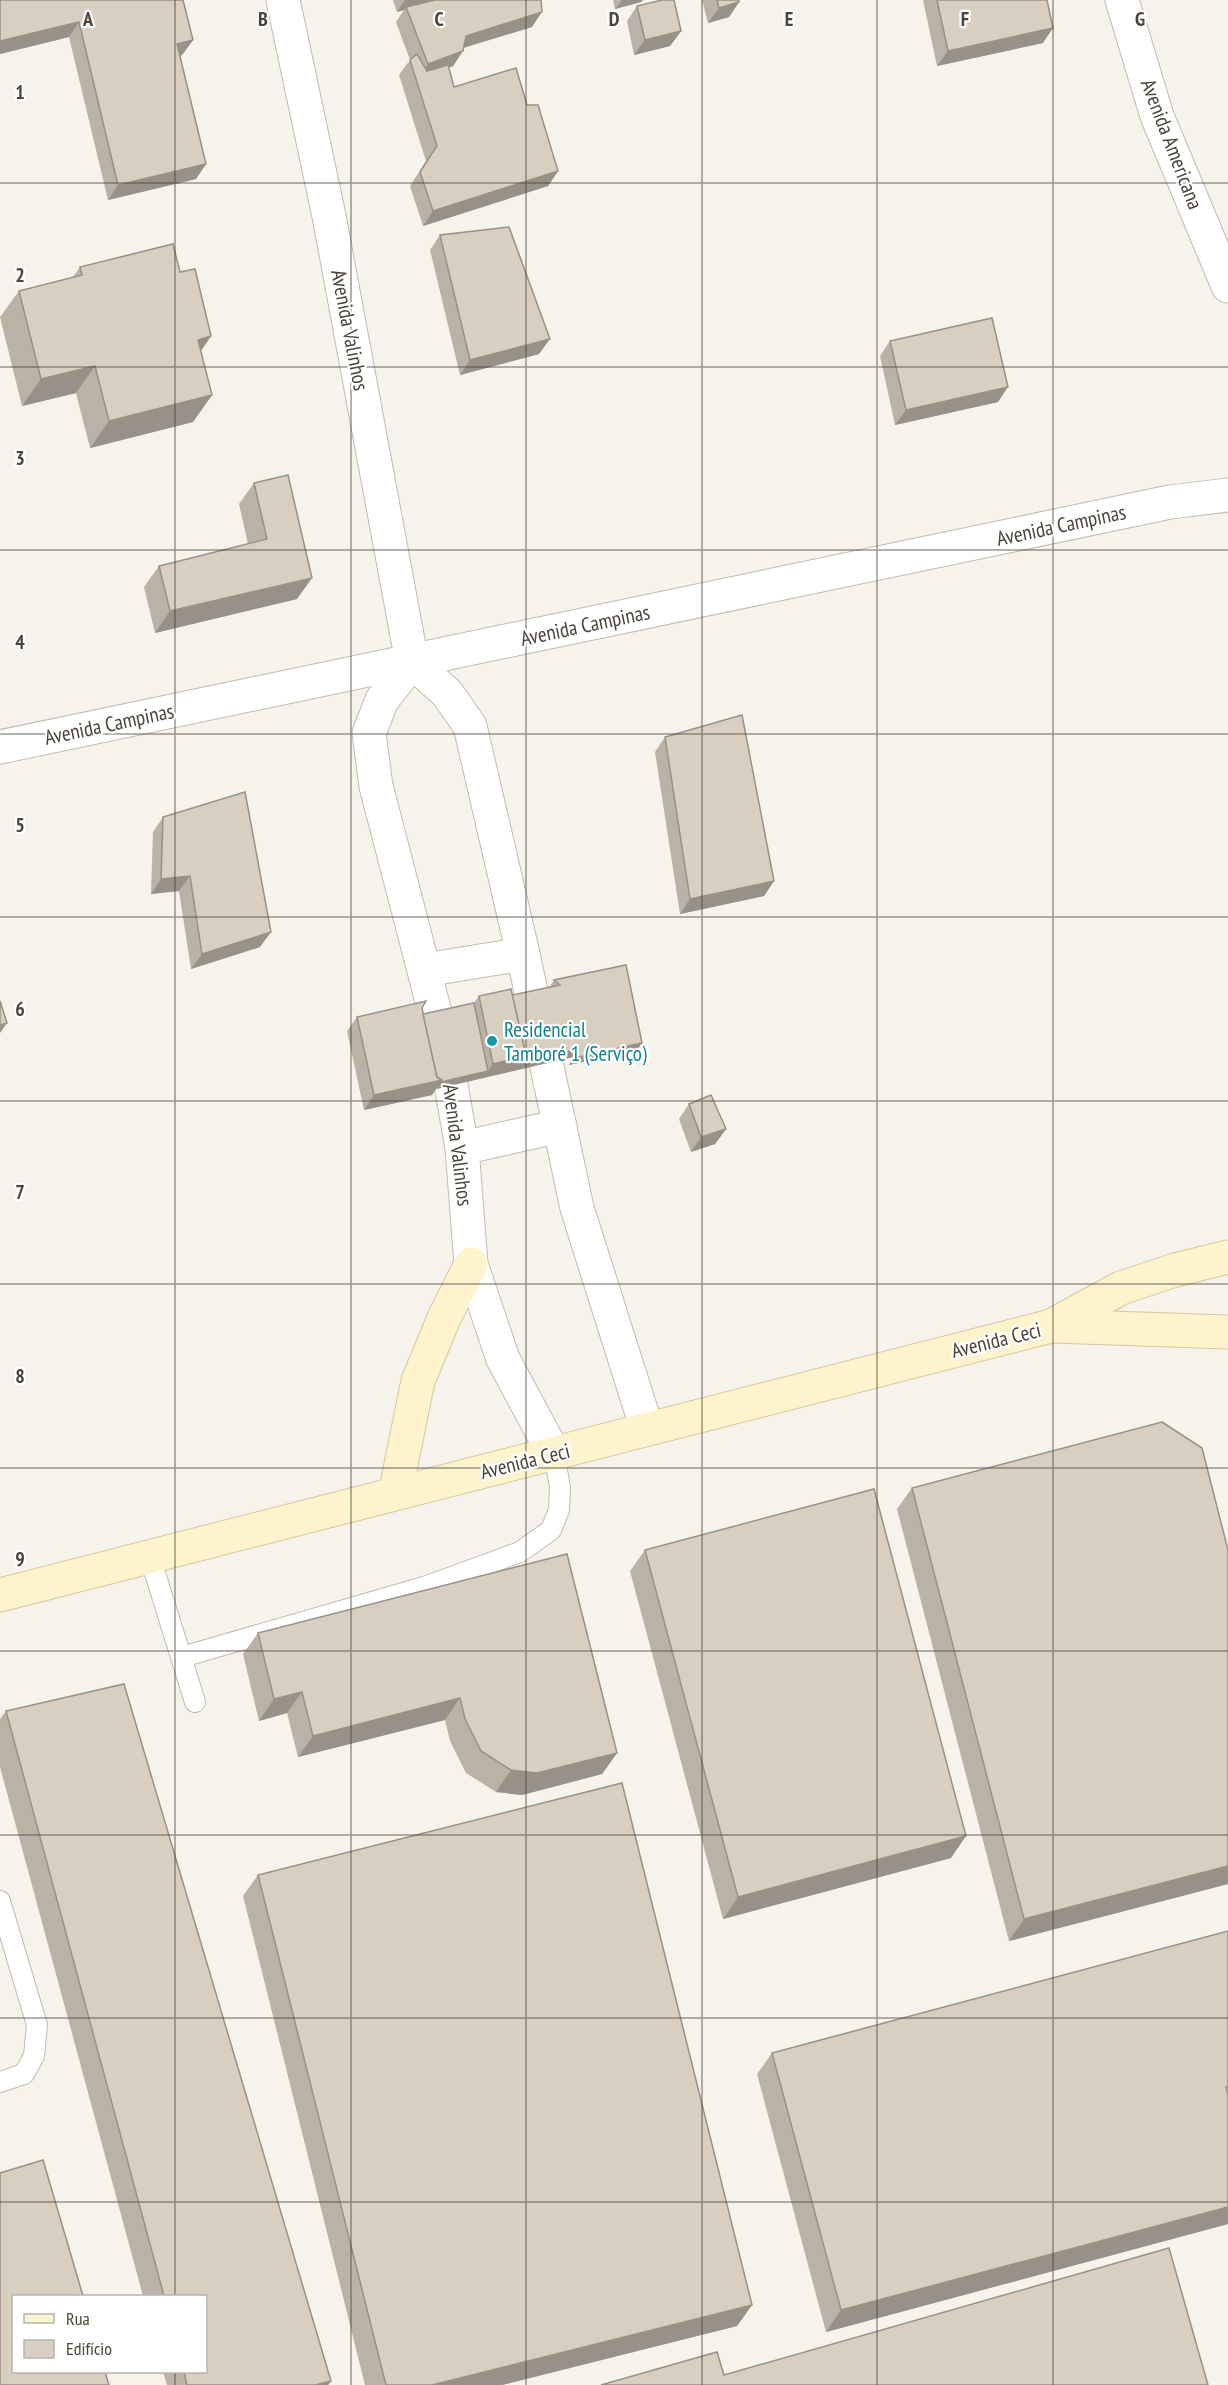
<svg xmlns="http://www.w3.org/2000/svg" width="1228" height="2385" font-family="'PT Sans Narrow',sans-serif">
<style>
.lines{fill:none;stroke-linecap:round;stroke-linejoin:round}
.lane-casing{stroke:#c2bbae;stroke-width:22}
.street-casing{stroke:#c2bbae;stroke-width:35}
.secondary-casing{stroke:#d6c79b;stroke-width:35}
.lane{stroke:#fff;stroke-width:20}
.street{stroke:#fff;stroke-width:33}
.secondary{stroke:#fff3cd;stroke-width:33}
.wall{fill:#bab2a6}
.shaded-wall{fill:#979187}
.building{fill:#d8cfc1;stroke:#979187;stroke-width:1.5}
.grid{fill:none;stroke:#4b4439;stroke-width:1.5;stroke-opacity:0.55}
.culture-dot{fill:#0f9aa8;stroke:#fff;stroke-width:2}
.labels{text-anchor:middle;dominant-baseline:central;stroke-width:4.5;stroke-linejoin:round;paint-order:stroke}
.street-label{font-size:21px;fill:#4b4439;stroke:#fff}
.culture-label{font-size:21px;fill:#0d838f;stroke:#fff;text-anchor:start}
.grid-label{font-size:20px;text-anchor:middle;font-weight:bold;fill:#4b4439;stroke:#fff;stroke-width:4.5;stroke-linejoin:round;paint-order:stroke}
</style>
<rect width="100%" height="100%" fill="#f6f3ec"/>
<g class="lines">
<!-- lane casing -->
<g class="lane-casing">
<g id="lane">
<path d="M150,1557L195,1702"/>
<path d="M182,1657L427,1586L520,1552L551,1530L559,1510L560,1487L554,1454"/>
<path d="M0,1901L37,2025L34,2056L24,2074L0,2082"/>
</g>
</g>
<!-- street casing -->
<g class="street-casing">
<g id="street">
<path d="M283,0L329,216L412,662L447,693L470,726L523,954L577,1208L647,1429"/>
<path d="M1122,0L1157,116L1228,286"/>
<path d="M412,662L382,700L369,733L376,786L445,1051L462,1148L471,1264L503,1359L554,1454"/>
<path d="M0,747L1170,502L1228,495"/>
<path d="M425,970L523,954"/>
<path d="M462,1148L560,1126"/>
</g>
</g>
<!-- secondary casing -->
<g class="secondary-casing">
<g id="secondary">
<path d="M1053,1326L1228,1332"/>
<path d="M395,1494L418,1381L444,1318L471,1264"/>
<path d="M0,1595L1051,1326L1121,1288L1175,1270L1228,1257"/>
</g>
</g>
<!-- lane -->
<use href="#lane" class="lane"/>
<!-- street -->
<use href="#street" class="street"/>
<!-- secondary -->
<use href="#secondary" class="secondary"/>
</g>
<!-- wall -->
<g class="wall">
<path d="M0,0L193,40L182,55L180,56L206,164L196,179L108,200L69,37L0,54Z"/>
<path d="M393,0H541L532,27L464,48L453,66L448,68L454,87L527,105L558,171L548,186L423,226L410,186L426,161L399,75L410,60L396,22L404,10L397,12Z"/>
<path d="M613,0H643L641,2L615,9Z"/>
<path d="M702,0H739V2L729,17L708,23Z"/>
<path d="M923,0H1047L1043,43L937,66Z"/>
<path d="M637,6L681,31L670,46L634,55L627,21Z"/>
<path d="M440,235L539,354L460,375L430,250Z"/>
<path d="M80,267L180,272L211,336L201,351L212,395L193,422L90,448L76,393L22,406L0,317L19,291L73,277Z"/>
<path d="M890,341L998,402L895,425L880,356Z"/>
<path d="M254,483L297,599L155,633L144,587L159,566L248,544L239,504Z"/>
<path d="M665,737L774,881L764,896L680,914L655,752Z"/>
<path d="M163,817L260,947L191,969L179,891L151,894L153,832Z"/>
<path d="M554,980L642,1043L637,1050L569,1065L573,1057L436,1089L432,1095L364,1110L347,1031L357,1017L422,1008L423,1014L474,1003L479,996L512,995L549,988Z"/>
<path d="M689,1104L726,1129L715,1144L691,1152L679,1119Z"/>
<path d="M912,1488L1228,1884L1009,1941L897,1509Z"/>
<path d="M645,1550L951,1858L723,1919L630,1571Z"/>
<path d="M567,1554L617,1753L602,1774L522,1795L496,1792L466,1773L450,1741L445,1720L298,1757L287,1713L259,1721L243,1654L258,1633Z"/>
<path d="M6,1711L331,2381L328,2385H167L163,2372H206V2296H143L0,1767V1719Z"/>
<path d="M258,1875L752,2305L737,2326L502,2385H365L243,1896Z"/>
<path d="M1228,1931V2224L826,2332L757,2074L772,2053Z"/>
</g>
<!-- shaded-wall -->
<g class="shaded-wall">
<path d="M405,0H438L406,7L404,10L397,12Z"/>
<path d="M622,0H643L641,2L615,9Z"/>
<path d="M739,2L729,17L708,23L719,8Z"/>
<path d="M542,12L532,27L455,50L466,36Z"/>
<path d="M79,22L69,37L0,54V41Z"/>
<path d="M1053,28L1043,43L937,66L948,51Z"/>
<path d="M681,31L670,46L634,55L645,40Z"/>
<path d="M193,40L182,55L167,59L177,44Z"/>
<path d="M463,51L453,66L417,79L428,64Z"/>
<path d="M206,164L196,179L108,200L118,185Z"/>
<path d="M558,171L548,186L423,226L433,211Z"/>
<path d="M211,336L192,364L198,340Z"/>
<path d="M550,339L539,354L460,375L470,360Z"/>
<path d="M95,366L76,393L22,406L41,379Z"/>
<path d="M1008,387L998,402L895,425L906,410Z"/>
<path d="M212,395L193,422L90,448L109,421Z"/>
<path d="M312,578L297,599L155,633L170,611Z"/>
<path d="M190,876L179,891L151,894L161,879Z"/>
<path d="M774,881L764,896L680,914L690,899Z"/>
<path d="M271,932L260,947L191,969L202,954Z"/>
<path d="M7,1023L0,1033V1025Z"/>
<path d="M642,1043L637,1050L569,1065L574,1058Z"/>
<path d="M578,1049L573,1057L436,1089L432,1095L364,1110L374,1095L488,1071L493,1064L526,1056Z"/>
<path d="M726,1129L715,1144L691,1152L701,1137Z"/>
<path d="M302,1692L287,1713L259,1721L274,1699Z"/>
<path d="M460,1698L445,1720L298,1757L313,1736Z"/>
<path d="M617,1753L602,1774L522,1795L496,1792L511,1770Z"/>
<path d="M966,1836L951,1858L723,1919L738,1897Z"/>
<path d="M1228,1866V1884L1009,1941L1024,1919Z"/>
<path d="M1228,2207V2224L826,2332L841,2310Z"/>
<path d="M752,2305L737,2326L502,2385H432Z"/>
<path d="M331,2381L328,2385H315Z"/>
</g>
<!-- building -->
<g class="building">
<path d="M0,0H183L193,40L177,44L206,164L118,185L79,22L0,41Z"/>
<path d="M435,0H541L542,12L466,36L463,51L428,64L406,7Z"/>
<path d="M662,0H674L681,31L645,40L637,6Z"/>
<path d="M717,0H739V2L719,8Z"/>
<path d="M937,0H1047L1053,28L948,51Z"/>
<path d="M417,54L427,71L448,65L454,87L516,68L527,105H538L558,171L433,211L420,172L437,146L410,60Z"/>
<path d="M509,227L550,339L470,360L440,235Z"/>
<path d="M173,244L180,272L195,269L211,336L198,340L212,395L109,421L95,366L41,379L19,291L82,275L80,267Z"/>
<path d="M992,318L1008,387L906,410L890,341Z"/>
<path d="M288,475L312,578L170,611L159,566L267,539L254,483Z"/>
<path d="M742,715L774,881L690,899L665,737Z"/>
<path d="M245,792L271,932L202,954L190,876L161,879L163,817Z"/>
<path d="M626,965L642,1043L574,1058L578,1049L521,1063L526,1056L512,995L560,985L554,980Z"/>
<path d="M511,989L526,1056L493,1064L479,996Z"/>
<path d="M0,1001L7,1023L0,1025Z"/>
<path d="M426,1001L422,1008L437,1077L442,1080L374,1095L357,1017Z"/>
<path d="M474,1003L488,1071L441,1082L442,1080L437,1077L423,1014Z"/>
<path d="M711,1095L726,1129L701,1137L689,1104Z"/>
<path d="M1162,1422L1202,1448L1228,1550V1866L1024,1919L912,1488Z"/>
<path d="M874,1489L966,1836L738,1897L645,1550Z"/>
<path d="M567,1554L617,1753L537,1773L511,1770L481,1751L465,1719L460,1698L313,1736L302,1692L274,1699L258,1633Z"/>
<path d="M124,1684L331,2381L315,2385H187L184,2372H206V2296H164L6,1711Z"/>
<path d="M622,1783L752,2305L432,2385H386L258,1875Z"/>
<path d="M1228,1931V2087H1226L1228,2096V2207L841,2310L772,2053Z"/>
<path d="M43,2160L83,2296H14V2372H105L109,2385H0V2173Z"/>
<path d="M1169,2248L1208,2385H601L717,2352L724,2375Z"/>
</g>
<!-- grid -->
<path class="grid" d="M175,0V2296M351,0V2385M526,0V2385M702,0V2385M877,0V2385M1053,0V2385M0,183H1228M0,367H1228M0,550H1228M0,734H1228M0,917H1228M0,1101H1228M0,1284H1228M0,1468H1228M0,1651H1228M0,1835H1228M0,2018H1228M0,2202H1228M175,2372V2385"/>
<!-- markers -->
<circle class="culture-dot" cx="492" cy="1041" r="6"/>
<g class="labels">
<!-- street labels -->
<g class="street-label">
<text transform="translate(1172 144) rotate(69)">Avenida Americana</text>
<text transform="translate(350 330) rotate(79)">Avenida Valinhos</text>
<text transform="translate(1061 525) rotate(-12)">Avenida Campinas</text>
<text transform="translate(585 625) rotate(-12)">Avenida Campinas</text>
<text transform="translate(109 724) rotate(-12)">Avenida Campinas</text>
<text transform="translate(458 1145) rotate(83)">Avenida Valinhos</text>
<text transform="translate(996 1340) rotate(-14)">Avenida Ceci</text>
<text transform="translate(525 1461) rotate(-14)">Avenida Ceci</text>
</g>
<!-- culture labels -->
<g class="culture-label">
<text x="504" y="1029">Residencial<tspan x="504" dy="24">Tamboré 1 (Serviço)</tspan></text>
</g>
</g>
<g class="grid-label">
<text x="88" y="26">A</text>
<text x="263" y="26">B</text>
<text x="439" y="26">C</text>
<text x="614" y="26">D</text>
<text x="789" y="26">E</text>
<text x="965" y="26">F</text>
<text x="1140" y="26">G</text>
<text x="20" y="99">1</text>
<text x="20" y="282">2</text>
<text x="20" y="465">3</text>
<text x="20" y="649">4</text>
<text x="20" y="832">5</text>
<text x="20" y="1016">6</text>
<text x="20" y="1199">7</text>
<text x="20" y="1383">8</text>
<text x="20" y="1566">9</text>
</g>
<!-- legend -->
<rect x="12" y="2295" width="195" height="78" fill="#ffffff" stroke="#b7b4b0" stroke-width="1.5"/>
<rect x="24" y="2314" width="30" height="9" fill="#fff3cd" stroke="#b7b4b0" stroke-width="1.5"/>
<text x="66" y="2325" font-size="18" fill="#4b4439">Rua</text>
<rect x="24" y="2340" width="30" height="18" fill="#d8cfc1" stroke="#b7b4b0" stroke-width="1.5"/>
<text x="66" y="2355" font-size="18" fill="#4b4439">Edifício</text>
</svg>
